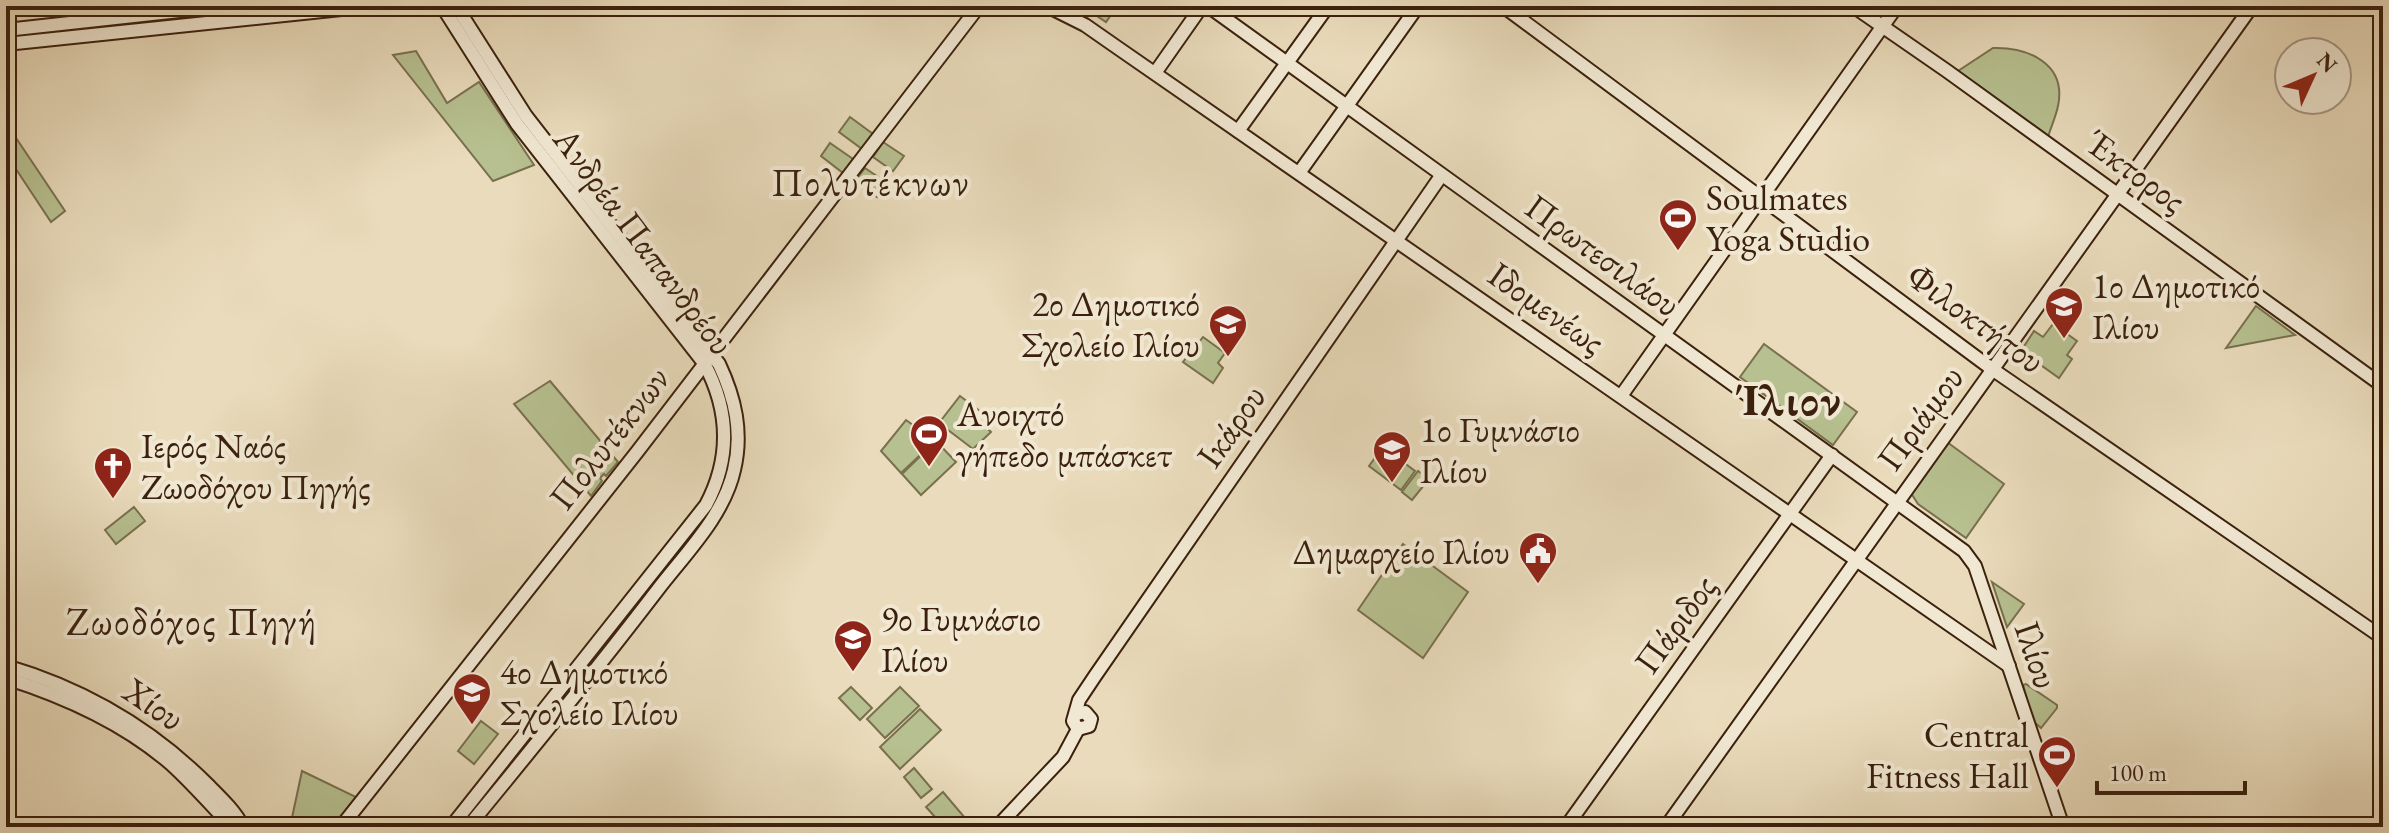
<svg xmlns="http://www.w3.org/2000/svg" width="2389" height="833" font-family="'EB Garamond',serif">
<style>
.green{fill:#b7c090;stroke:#79704e;stroke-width:2}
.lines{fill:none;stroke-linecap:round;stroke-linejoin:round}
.secondary-casing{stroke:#3b210d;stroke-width:16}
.secondary{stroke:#f1e8d3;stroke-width:12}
.labels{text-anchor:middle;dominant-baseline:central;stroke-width:8;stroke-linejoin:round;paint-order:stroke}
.street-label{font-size:36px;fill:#3b210d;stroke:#f1e8d3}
.poi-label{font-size:36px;fill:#3b210d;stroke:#f1e8d3;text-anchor:start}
.neighbourhood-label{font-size:38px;letter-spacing:2px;fill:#3b210d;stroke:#f1e8d3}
.district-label{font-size:44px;font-weight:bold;letter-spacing:2px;fill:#3b210d;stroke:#f1e8d3}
</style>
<rect width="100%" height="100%" fill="#e9dbbb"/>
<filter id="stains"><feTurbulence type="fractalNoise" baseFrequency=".0025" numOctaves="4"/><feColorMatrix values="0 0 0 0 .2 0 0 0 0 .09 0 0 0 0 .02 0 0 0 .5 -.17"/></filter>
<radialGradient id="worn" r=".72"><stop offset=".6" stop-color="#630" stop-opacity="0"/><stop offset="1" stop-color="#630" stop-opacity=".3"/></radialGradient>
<!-- green -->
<g class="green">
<path d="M1082,6H1117L1106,22Z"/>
<path d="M1993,48C2027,47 2067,63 2058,106C2056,116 2051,127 2048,137L1958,71Z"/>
<path d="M416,51L447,103L479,82L534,165L493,181L393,55Z"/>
<path d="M850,117L873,134L862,149L839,132Z"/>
<path d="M6,123L65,211L51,222L6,154Z"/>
<path d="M883,142L904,156L893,171L873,157Z"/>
<path d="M830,143L853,159L843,173L821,156Z"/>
<path d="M865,168L887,183L877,197L855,181Z"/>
<path d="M2256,306L2295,335L2226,348Z"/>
<path d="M2053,324L2077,341L2067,355L2072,359L2059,378L2021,351L2034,331L2043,337Z"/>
<path d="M1203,337L1225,353L1218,363L1223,368L1213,383L1183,362Z"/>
<path d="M1764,344L1857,412L1833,445L1740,377Z"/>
<path d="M550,381L618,462L606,476L604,474L600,478L602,481L591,496L514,404Z"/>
<path d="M960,396L981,412L977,418L991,432L973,449L939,423Z"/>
<path d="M906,420L935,441L901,473L881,451Z"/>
<path d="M936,441L956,462L921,495L902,474Z"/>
<path d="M1947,442L2004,484L1966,538L1918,504L1911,493Z"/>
<path d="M1383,447L1415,471L1401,490L1369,466Z"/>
<path d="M1418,471L1429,479L1412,500L1402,492Z"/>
<path d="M134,507L145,521L116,544L105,530Z"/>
<path d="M1403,544L1468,592L1423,658L1358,610Z"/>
<path d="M1992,582L2024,604L2007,627Z"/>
<path d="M2026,684L2057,705V708L2041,728L2033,721L2023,685Z"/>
<path d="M851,687L872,708L860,720L839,698Z"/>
<path d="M900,687L919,706L885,738L867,719Z"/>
<path d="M920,709L941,730L900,769L880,747Z"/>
<path d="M481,721L498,734L474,764L458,751Z"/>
<path d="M914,768L932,789L921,798L904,777Z"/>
<path d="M302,771L356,797L332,827H290Z"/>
<path d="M943,792L971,825L968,827H944L926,807Z"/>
</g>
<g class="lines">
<!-- secondary casing -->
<g class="secondary-casing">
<g id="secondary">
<path d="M442,6L517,124L704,363C730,411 731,458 706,505L451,827"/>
<path d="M456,6L526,116L719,364C735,398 743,432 734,470C724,515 687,552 659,588C597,669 533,748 468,827"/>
<path d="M1047,6L1085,25L1118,48L2009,666"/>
<path d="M1208,6L1964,551L1975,566L2063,827"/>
<path d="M1503,6L1992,369L2383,638"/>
<path d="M1853,6L1947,71L2383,386"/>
<path d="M6,30L225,6"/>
<path d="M6,44L370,6"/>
<path d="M1155,73L1202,6"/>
<path d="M1238,131L1328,6"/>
<path d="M1299,173L1418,6"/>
<path d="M1621,396L1897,6"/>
<path d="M6,666C84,689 150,727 207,784C220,797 235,811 243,827"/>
<path d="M6,678C66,697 124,723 171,764C193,784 212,806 232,827"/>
<path d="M1077,714L1085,712L1091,719L1089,726L1078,729"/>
<path d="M1078,729L1073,721L1079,700L1095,676L1441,176"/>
<path d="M341,827L637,452L979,6"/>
<path d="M997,827L1063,757L1078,729"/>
<path d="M1566,827L1832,455"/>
<path d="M1666,827L2252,6"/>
</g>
</g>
<!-- secondary -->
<use href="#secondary" class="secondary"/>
</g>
<!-- icons -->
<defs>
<g id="stadium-pin" transform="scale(2)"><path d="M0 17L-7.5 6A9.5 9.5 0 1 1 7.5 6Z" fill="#8f2418" stroke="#f1e8d3"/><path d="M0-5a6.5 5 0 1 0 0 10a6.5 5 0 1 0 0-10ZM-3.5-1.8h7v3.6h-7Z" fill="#fff"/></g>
<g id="school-pin" transform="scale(2)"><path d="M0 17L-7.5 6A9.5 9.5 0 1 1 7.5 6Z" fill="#8f2418" stroke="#f1e8d3"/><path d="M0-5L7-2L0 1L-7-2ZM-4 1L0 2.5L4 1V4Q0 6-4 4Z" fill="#fff"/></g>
<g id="church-pin" transform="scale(2)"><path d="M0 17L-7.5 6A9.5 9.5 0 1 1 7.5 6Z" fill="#8f2418" stroke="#f1e8d3"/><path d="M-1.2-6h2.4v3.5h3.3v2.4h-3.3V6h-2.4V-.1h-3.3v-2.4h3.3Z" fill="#fff"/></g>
<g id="civic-pin" transform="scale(2)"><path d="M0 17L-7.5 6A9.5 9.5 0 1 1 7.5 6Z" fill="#8f2418" stroke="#f1e8d3"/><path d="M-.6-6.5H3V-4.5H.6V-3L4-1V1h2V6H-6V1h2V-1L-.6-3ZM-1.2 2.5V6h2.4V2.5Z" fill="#fff"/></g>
</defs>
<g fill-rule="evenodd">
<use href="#stadium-pin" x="1678" y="218"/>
<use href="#school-pin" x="2064" y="306"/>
<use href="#school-pin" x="1228" y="324"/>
<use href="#stadium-pin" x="929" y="434"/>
<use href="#school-pin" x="1392" y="450"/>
<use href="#church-pin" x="113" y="466"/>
<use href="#civic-pin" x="1538" y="551"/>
<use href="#school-pin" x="853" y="639"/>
<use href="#school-pin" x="472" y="692"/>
<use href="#stadium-pin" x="2057" y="755"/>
</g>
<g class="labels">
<!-- street labels -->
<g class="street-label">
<text transform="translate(2136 171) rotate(36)">Έκτορος</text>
<text transform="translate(644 241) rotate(53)">Ανδρέα Παπανδρέου</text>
<text transform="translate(1603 255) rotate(36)">Πρωτεσιλάου</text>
<text transform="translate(1547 308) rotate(35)">Ιδομενέως</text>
<text transform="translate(1976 318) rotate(36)">Φιλοκτήτου</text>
<text transform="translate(1920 418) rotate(-54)">Πριάμου</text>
<text transform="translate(1231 426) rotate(-55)">Ικάρου</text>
<text transform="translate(609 438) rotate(-52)">Πολυτέκνων</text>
<text transform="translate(1675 624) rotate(-54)">Πάριδος</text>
<text transform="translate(2037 655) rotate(71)">Ιλίου</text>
<text transform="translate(154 704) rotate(34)">Χίου</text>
</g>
<!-- poi labels -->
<g class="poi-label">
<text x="1706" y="197">Soulmates<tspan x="1706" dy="41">Yoga Studio</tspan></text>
<text x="2092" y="285">1ο Δημοτικό<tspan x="2092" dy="41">Ιλίου</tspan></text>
<text x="1200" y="303" text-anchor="end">2ο Δημοτικό<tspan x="1200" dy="41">Σχολείο Ιλίου</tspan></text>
<text x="957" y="413">Ανοιχτό<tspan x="957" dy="41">γήπεδο μπάσκετ</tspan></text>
<text x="1420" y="429">1ο Γυμνάσιο<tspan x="1420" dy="41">Ιλίου</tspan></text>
<text x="141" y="445">Ιερός Ναός<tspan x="141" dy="41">Ζωοδόχου Πηγής</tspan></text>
<text x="1510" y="551" text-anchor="end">Δημαρχείο Ιλίου</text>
<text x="881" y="618">9ο Γυμνάσιο<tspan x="881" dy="41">Ιλίου</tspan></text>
<text x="500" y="671">4ο Δημοτικό<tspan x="500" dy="41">Σχολείο Ιλίου</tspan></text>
<text x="2029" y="734" text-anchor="end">Central<tspan x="2029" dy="41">Fitness Hall</tspan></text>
</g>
<!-- neighbourhood labels -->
<g class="neighbourhood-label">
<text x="871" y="181">Πολυτέκνων</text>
<text x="192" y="620">Ζωοδόχος Πηγή</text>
</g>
<!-- district labels -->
<g class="district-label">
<text x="1789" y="399">Ίλιον</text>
</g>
</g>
<!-- margin -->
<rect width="2389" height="833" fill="none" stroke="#e9dbbb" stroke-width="32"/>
<rect x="8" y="8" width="2373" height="817" fill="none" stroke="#3b210d" stroke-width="4"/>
<rect x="16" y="16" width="2357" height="801" fill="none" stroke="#3b210d" stroke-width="2"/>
<!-- north arrow -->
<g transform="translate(2313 76) rotate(46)"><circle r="38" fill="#f1e8d3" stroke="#a89884" stroke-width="2"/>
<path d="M0-6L14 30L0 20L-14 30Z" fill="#8f2418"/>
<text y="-12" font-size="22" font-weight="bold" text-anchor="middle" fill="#3b210d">N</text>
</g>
<!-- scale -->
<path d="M2097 781v12h148v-12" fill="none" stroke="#3b210d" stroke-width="4"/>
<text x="2109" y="781" font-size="24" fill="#3b210d" stroke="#f1e8d3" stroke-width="6" paint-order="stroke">100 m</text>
<rect width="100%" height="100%" filter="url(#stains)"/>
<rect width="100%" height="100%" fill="url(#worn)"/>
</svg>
